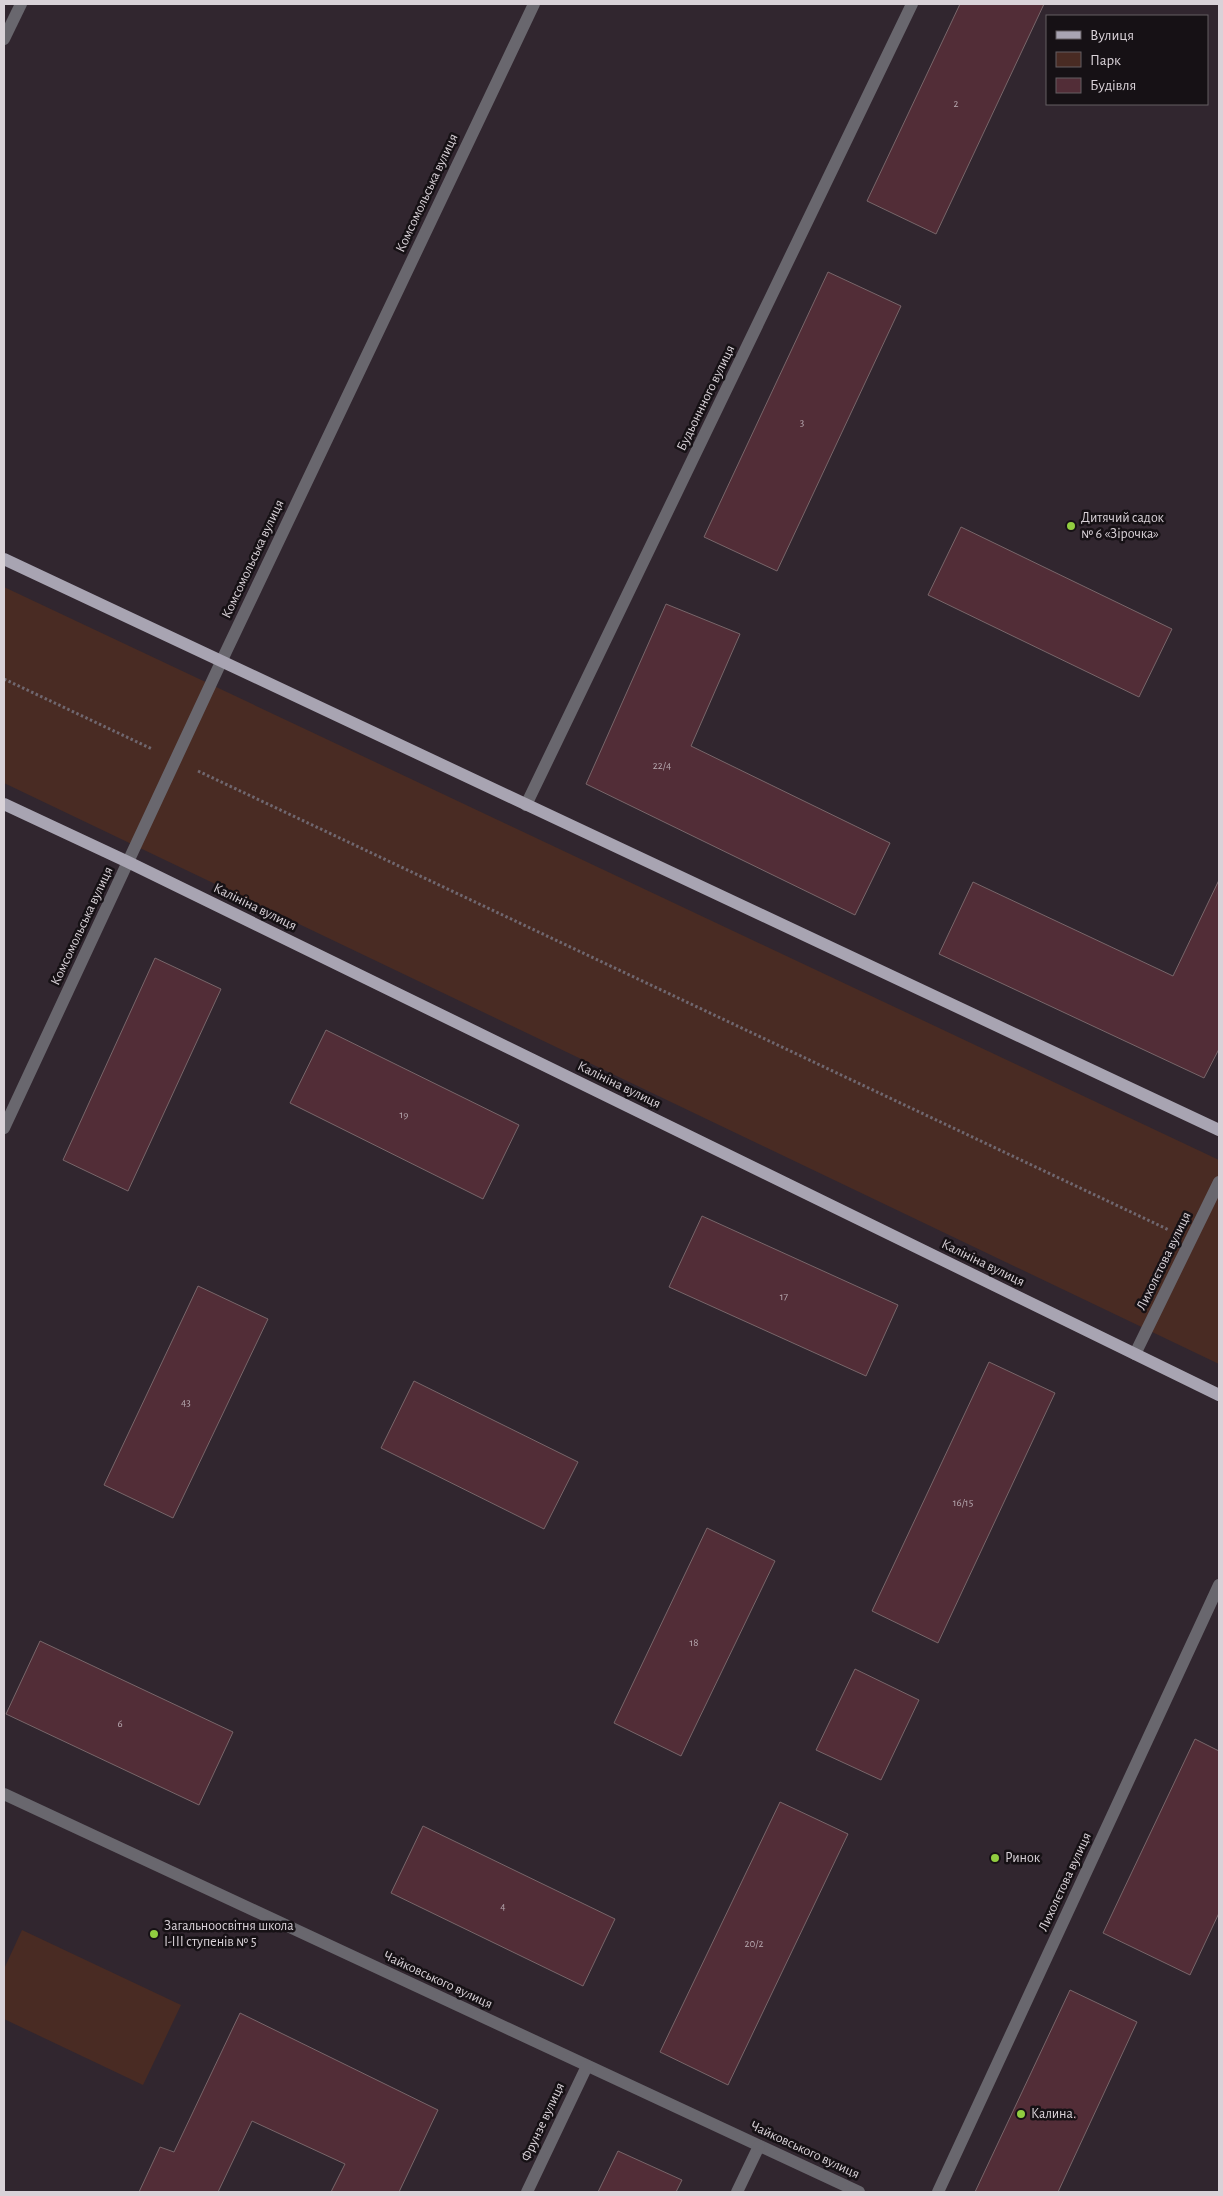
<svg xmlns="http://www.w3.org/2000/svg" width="1223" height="2196" font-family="'Alegreya Sans',sans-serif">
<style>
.green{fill:#492b23}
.building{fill:#522d37;stroke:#78666a}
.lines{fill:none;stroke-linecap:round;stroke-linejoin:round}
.path{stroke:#70676f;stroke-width:3;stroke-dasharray:2.5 2.5;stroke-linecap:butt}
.minor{stroke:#69676e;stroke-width:12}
.major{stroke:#a8a4b2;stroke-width:12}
.poi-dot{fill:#91cd40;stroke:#161115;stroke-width:2}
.labels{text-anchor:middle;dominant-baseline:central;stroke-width:5;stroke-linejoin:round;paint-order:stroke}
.number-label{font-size:11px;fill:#b7a9b0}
.street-label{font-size:14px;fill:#d9d2d8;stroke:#161115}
.poi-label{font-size:14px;fill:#d9d2d8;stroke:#161115;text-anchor:start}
</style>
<rect width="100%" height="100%" fill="#31262f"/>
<!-- green -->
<g class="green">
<path d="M4,587L1219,1160V1364L4,783Z"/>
<path d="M22,1930L181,2005L143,2085L4,2019V1969Z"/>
</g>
<!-- building -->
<g class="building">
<path d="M960,4H1044L936,234L867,201Z"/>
<path d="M828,272L901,306L777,571L704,537Z"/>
<path d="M961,527L1172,629L1139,697L928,595Z"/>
<path d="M666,604L740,634L691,746L890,843L855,915L586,784Z"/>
<path d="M1219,880V1049L1204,1078L939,954L973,882L1173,976Z"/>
<path d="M155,958L221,989L128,1191L63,1160Z"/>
<path d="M326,1030L519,1125L483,1199L290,1103Z"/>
<path d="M702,1216L898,1305L866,1376L669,1287Z"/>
<path d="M198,1286L268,1319L173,1518L104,1485Z"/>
<path d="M989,1362L1055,1393L938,1643L872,1611Z"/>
<path d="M414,1381L578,1462L544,1529L381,1448Z"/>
<path d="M707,1528L775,1561L681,1756L614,1723Z"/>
<path d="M40,1641L233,1732L199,1805L6,1714Z"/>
<path d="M855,1669L919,1700L881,1780L816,1750Z"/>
<path d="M1195,1739L1219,1751V1913L1190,1975L1103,1933Z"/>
<path d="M780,1802L848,1834L728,2085L660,2052Z"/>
<path d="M423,1826L615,1919L583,1986L391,1893Z"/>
<path d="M1070,1990L1137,2022L1058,2192H975Z"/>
<path d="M240,2013L438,2110L399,2192H331L345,2164L252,2121L218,2192H139L160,2147L174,2152Z"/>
<path d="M618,2151L682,2180L676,2192H598Z"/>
</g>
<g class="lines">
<!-- path -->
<g class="path">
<path d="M4,679L152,749"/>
<path d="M198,771L1169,1230"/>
</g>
<!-- minor -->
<g class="minor">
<path d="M4,39L21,4"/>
<path d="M526,805L912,4"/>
<path d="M4,1128L222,660L534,4"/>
<path d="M1135,1354L1219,1182"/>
<path d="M4,1794L859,2192"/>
<path d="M527,2192L587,2066"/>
<path d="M737,2192L759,2146"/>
<path d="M938,2192L1219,1585"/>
</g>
<!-- major -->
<g class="major">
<path d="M4,559L1219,1130"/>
<path d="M4,804L128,862L1219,1395"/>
</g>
</g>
<!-- markers -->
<g class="poi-dot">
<circle cx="1071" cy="526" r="5"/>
<circle cx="995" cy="1858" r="5"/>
<circle cx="154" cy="1934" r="5"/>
<circle cx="1021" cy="2114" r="5"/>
</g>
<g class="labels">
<!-- number labels -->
<g class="number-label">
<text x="956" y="103">2</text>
<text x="802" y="422">3</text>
<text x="662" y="765">22/4</text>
<text x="404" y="1114">19</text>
<text x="784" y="1296">17</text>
<text x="186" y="1402">43</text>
<text x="963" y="1502">16/15</text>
<text x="694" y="1642">18</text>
<text x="120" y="1723">6</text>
<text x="503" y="1906">4</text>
<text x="754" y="1943">20/2</text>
</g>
<!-- street labels -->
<g class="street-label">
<text transform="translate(427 193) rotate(-65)">Комсомольська вулиця</text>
<text transform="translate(706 398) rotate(-64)">Будьоннного вулиця</text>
<text transform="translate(253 559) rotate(-65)">Комсомольська вулиця</text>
<text transform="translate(255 907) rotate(26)">Калініна вулиця</text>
<text transform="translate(82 926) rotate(-65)">Комсомольська вулиця</text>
<text transform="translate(619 1085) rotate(26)">Калініна вулиця</text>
<text transform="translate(1164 1261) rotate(-64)">Лихолєтова вулиця</text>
<text transform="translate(983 1263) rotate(26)">Калініна вулиця</text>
<text transform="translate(1065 1882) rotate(-65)">Лихолєтова вулиця</text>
<text transform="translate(438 1980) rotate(25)">Чайковського вулиця</text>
<text transform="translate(543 2122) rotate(-65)">Фрунзе вулиця</text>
<text transform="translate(805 2150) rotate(25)">Чайковського вулиця</text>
</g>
<!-- poi labels -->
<g class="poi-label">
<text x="1081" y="518">Дитячий садок<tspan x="1081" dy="16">№ 6 «Зірочка»</tspan></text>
<text x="1005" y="1858">Ринок</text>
<text x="164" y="1926">Загальноосвітня школа<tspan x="164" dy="16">І-ІІІ ступенів № 5</tspan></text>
<text x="1031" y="2114">Калина.</text>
</g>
</g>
<!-- border -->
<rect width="1223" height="2196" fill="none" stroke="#d9d2d8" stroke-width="10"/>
<!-- legend -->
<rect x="1046" y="15" width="162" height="90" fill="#161115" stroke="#645e63"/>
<rect x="1056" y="31" width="25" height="8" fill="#a8a4b2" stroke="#645e63"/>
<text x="1090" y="40" font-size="15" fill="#d9d2d8">Вулиця</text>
<rect x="1056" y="52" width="25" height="15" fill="#492b23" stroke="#645e63"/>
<text x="1090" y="65" font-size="15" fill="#d9d2d8">Парк</text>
<rect x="1056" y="78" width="25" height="15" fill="#522d37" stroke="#645e63"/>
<text x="1090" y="90" font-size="15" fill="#d9d2d8">Будівля</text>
</svg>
